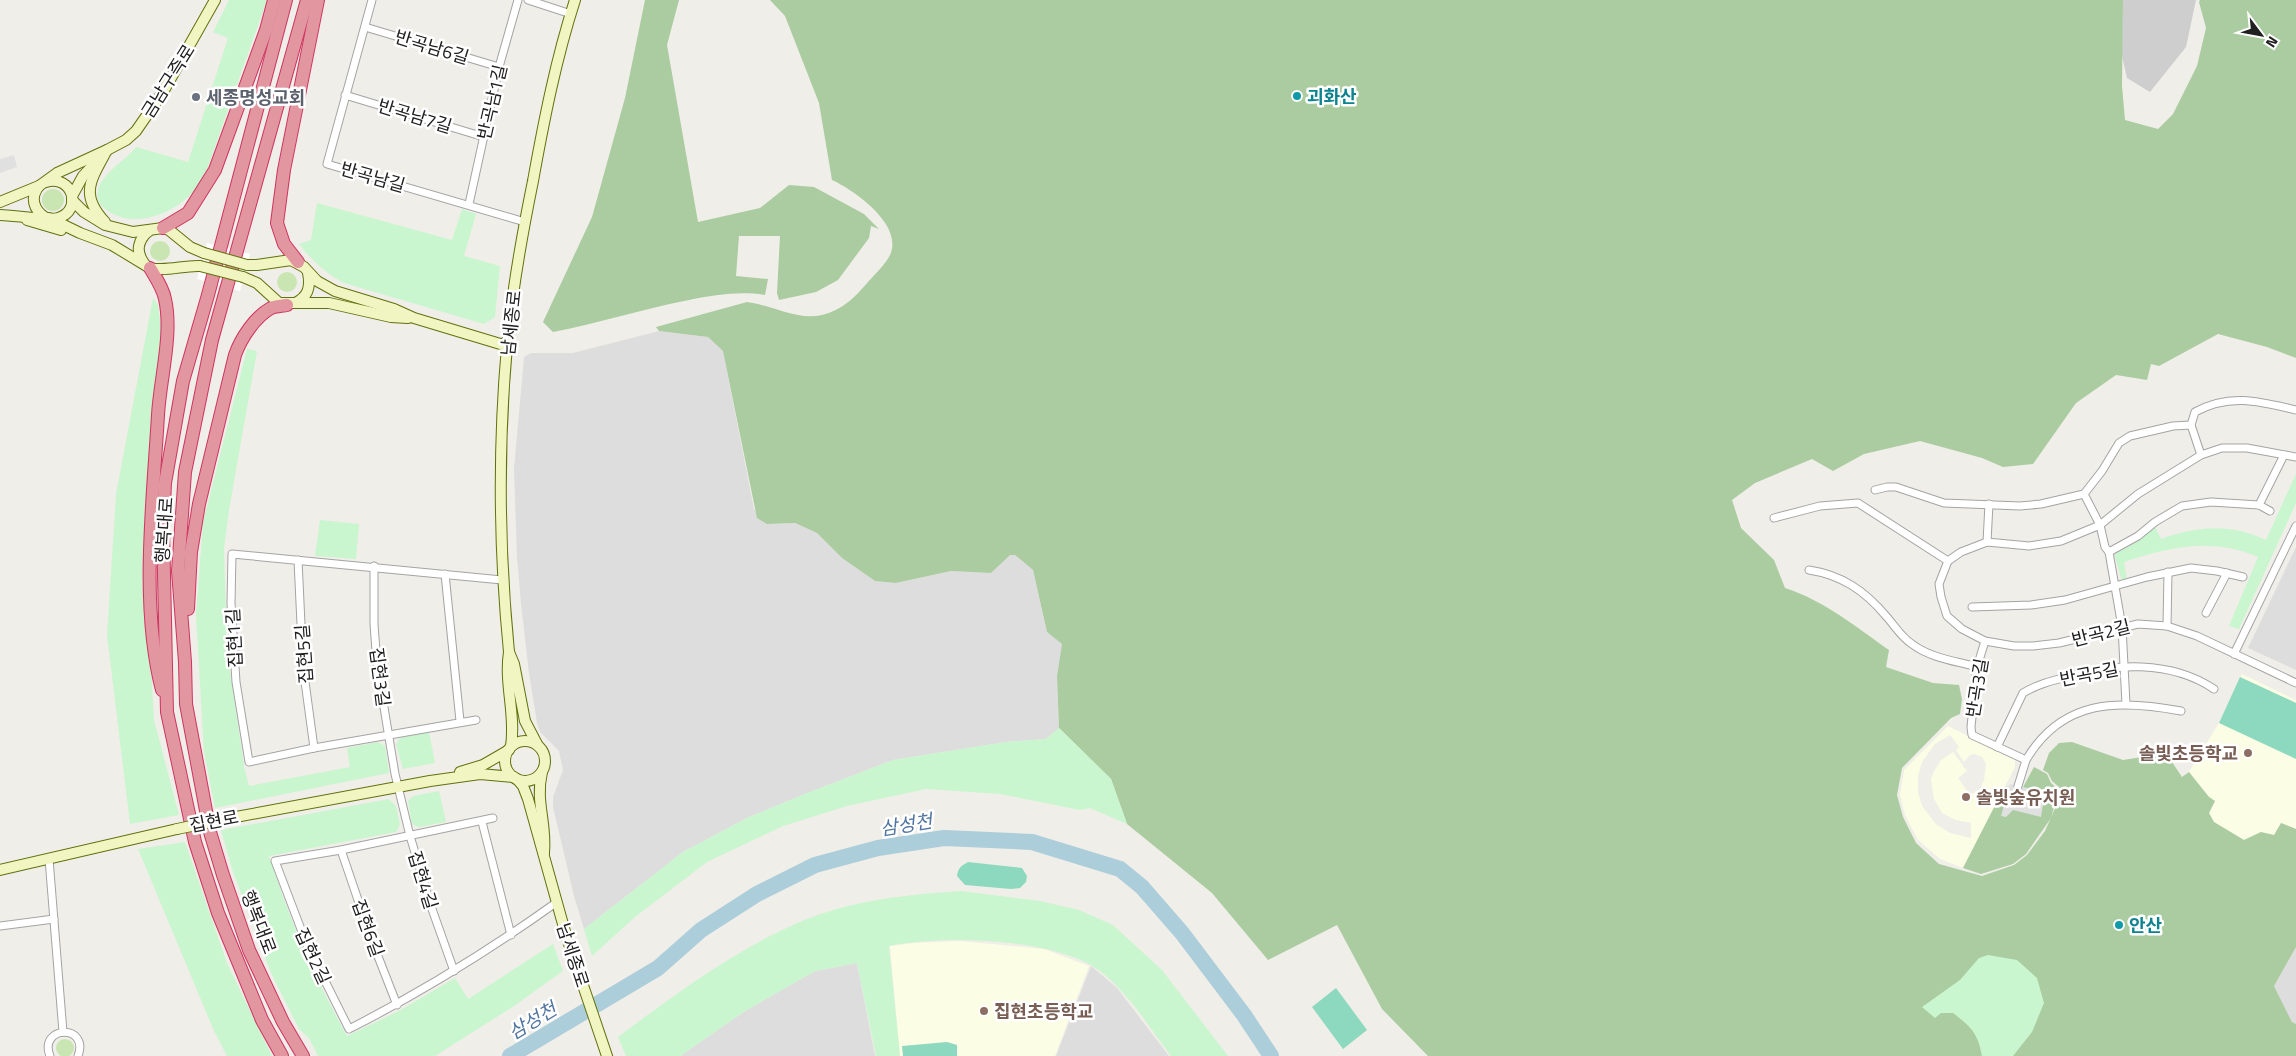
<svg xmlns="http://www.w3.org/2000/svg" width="2296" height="1056" font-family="'Titillium Web','Noto Sans KR',sans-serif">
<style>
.residential{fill:#dedddd}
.education{fill:#fbfde4;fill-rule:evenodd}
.religious{fill:#cecece}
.grass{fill:#c9e6b2}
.forest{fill:#aacca0}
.park{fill:#c9f6cf}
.pitch{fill:#8cd9bf}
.parking{fill:#e0e0e0}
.pier{fill:#fff}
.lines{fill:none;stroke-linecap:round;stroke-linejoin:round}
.river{stroke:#accdda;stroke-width:16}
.street-casing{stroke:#a4a4a4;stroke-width:9}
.secondary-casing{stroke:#61710e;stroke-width:12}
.highway-casing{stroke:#ce3561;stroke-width:14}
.street{stroke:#fff;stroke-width:7}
.secondary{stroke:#f0f5c1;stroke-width:10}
.highway{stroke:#e196a0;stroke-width:12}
.secondary-bridge-casing{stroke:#61710e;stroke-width:12;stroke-linecap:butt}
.secondary-bridge{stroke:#f0f5c1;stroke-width:10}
.culture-dot{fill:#0f9aa8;stroke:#fff;stroke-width:2}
.worship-dot{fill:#6b7280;stroke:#fff;stroke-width:2}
.education-dot{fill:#8d6e63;stroke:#fff;stroke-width:2}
.labels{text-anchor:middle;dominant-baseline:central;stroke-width:5;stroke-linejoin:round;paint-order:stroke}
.street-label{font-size:18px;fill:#202020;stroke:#fff}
.culture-label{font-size:18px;font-weight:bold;fill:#0d838f;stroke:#fff;text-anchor:start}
.worship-label{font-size:18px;font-weight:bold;fill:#5b616d;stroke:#fff;text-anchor:start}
.education-label{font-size:18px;font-weight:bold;fill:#785e54;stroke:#fff;text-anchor:start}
.water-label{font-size:19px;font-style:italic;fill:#5075a1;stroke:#fff}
</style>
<rect width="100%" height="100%" fill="#f0eee8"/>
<!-- residential -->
<g class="residential">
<path d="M659,331L708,337L723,351L754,509L767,524L795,523L817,533L842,558L875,581L897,583L951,571L991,573L1009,555H1015L1033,570L1047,632L1062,644L1057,676L1059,728L1046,739L1006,742L893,760L805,794L747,818L683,852L584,929L574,896L553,807V797L563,770L559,751L540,732L537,723L529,673L521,604L517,557L514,469L524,357L531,353H573Z"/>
<path d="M2296,547V670L2248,648Z"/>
<path d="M2296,947V1024L2292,1022L2274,986Z"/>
<path d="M857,963L875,1056H680L745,1011L815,971Z"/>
<path d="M1091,966L1117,988L1169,1056H1056Z"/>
</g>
<!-- education -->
<g class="education">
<path d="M2242,674L2296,700V829L2281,823L2274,836L2261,832L2244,840L2213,822L2209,813L2215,801L2209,797L2189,772L2219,723Z"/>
<path d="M1948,726L2015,760V767L1963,868L1940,859L1918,840L1905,815L1900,795L1904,770ZM1950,735L1959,747L1956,750L1964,762L1970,755L1974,754L1982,757L1986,764L1984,780L1980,789L1970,795L1958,778L1967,771L1953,752L1941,760L1934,771L1931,779L1934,799L1942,813L1956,820L1971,823V838L1950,833L1936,824L1922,806L1918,792V776L1922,762L1935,744Z"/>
<path d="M960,941L1044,949L1089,966L1055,1056H900L890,946L914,943Z"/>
</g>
<!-- religious -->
<path class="religious" d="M2123,0H2196L2186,47L2150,92L2127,78L2122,56Z"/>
<!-- grass -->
<g class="grass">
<circle cx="53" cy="200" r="11"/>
<circle cx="160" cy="251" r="10"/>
<circle cx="287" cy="282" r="10"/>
<circle cx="65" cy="1048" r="9"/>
</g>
<!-- forest -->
<g class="forest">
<path d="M645,0H679L667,45L698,222L760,208L789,185L814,187L864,214L879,229L871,226L869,238L838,280L816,292L779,300L777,293L780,236H739L736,276L768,279L765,295C739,291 715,295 689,300C643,309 599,323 553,332L543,322L592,217L625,98Z"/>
<path d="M770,0H2123L2122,86L2125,120L2158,129L2173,114L2197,66L2206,28L2199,2L2200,0H2296V358L2267,347L2218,334L2159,366L2151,364L2147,380L2116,375L2076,403L2033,464L2003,467L1982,458L1920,441L1864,454L1833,471L1812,459L1755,483L1732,500L1741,528L1774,560L1785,588C1825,601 1856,627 1889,650L1886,667L1933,683L1959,685L1962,699L1960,714L1951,718L1902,768L1897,795L1903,817L1916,843L1939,864L1982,876L2014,865L2027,855L2045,831L2060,797V788L2052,781L2048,773L2043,770L2049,753L2059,743L2072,742L2123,760L2149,756L2170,759L2182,777L2189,772L2209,797L2215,801L2209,813L2214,822L2244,840L2261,832L2274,835L2281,823L2296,829V947L2274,986L2292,1022L2296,1024V1056H1428L1382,1009L1337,925L1268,960L1212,893L1127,824L1111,779L1059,728L1057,676L1062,644L1047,632L1033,570L1015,555H1010L991,573L951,571L896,583L875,581L842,558L817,533L795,523L767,524L757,518L723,351L708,337L659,331L656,327L747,302C772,305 797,321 822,315C843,310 855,297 868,282C875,274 885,265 890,255C904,225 854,190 832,180L819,103L785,16Z"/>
<path d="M2034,767L2047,774L2051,783L2059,790L2051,818L2026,854L2013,864L1981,874L1963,868L2005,786L2022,789Z"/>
</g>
<!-- park -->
<g class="park">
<path d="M229,0H267L204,178C185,210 134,235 103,207C98,202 96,196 98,190C104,171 124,162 136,147L188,162L228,38L213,32Z"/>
<path d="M317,203L452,240L462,209L476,214L464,256L500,266L495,317L484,324L344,283C325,273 312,260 299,244L311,240Z"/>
<path d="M153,298L158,305L162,335L151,420L144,539L154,720L179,815L130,824L107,635L116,494Z"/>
<path d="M247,349L257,351L229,510L224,549L227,651L244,766L249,786L350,767L347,748L378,742L385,746L389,773L215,808L204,752L196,615L203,522Z"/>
<path d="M2296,474V503L2239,629L2229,626L2258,557C2212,537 2170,547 2124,562L2127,580L2121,578L2114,553L2128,547L2155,527L2161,539C2197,526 2230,523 2266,540Z"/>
<path d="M320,520L359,524L356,559L315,556Z"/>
<path d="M1059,728L1111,779L1127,824L1090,808L1080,810L1000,794L926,789L847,806L783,826L707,862L635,917L592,956L584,929L683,852L747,818L805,794L893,760L1006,742L1046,739Z"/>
<path d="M429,732L435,763L403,769L396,744L400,738Z"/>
<path d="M439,791L446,822L419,827L412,824L408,801L413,796Z"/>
<path d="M389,799L396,806L400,825L396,832L269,856C290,921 314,977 347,1036L399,1011L455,978L468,999L553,944L563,971L514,1006L435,1056H318L309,1038L299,1029L271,973L232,869L221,830Z"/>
<path d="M185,842L227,963L272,1056H227L214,1031L138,849Z"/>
<path d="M961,891L1040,901L1079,910L1113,925L1162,970L1228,1056H1171C1149,1027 1123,984 1091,965C1042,938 943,935 889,946L900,1056H876L857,963L815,971L745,1011L680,1056H626L618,1037C678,992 758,933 830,911C873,898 916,894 961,891Z"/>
<path d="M1988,955L2017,960L2037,978L2044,1003L2032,1032L2013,1056H1982C1978,1033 1971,1027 1953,1013H1941L1935,1018L1922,1007L1960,980L1979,958Z"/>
</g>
<!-- pitch -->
<g class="pitch">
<path d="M2240,677L2296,703V759L2219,723Z"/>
<path d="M968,862L1022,868L1027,876L1026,882L1020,888L1011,889L965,885L957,876C958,868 961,866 968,862Z"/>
<path d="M1336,988L1367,1030L1343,1049L1312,1007Z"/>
<path d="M947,1042L957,1045V1056H903L902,1046Z"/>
</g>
<!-- parking -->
<g class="parking">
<path d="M14,155L17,167L0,173V159Z"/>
<path d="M2010,784L2045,792L2041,817L2013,810L2006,817L2001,816Z"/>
</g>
<!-- pier -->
<path class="pier" d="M207,243L250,254L240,291L197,279Z"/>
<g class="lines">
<!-- river -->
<path class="river" d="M510,1056L658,968L701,930L757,894L815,865L878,848L944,838L1032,842L1120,869L1142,887L1182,933L1244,1015L1271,1056"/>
<!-- street casing -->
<g class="street-casing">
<g id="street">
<path d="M372,0L327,164L525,222"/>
<path d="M528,0L571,14"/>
<path d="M365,27L499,67"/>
<path d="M345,95L484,137"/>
<path d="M469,204L499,67L518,0"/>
<path d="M2201,455L2191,425L2195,412C2229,393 2259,401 2296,410"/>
<path d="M2296,457L2247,448H2222L2201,455L2138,494L2100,525L2061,541L2029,546L1987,542L1961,552L1948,561L1939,584L1941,597L1947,616L1962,629L1985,641L2014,646H2033L2059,643L2138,624L2167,626L2197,636L2296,683"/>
<path d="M1875,490L1887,487H1896L1944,503L2020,506L2041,504L2084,494"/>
<path d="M2259,505L2284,455"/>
<path d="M1774,518L1820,506L1858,503L1948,561"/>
<path d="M1987,542L1989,504"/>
<path d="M2109,552L2138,536L2155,522L2182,506L2211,502L2259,505L2270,511"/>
<path d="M298,560L303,667L314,748"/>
<path d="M374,566V624L377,665L395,774L410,836L432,909L454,971"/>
<path d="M1809,570C1842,575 1865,591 1886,616C1895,626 1901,637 1912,644C1930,658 1956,661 1977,667"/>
<path d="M445,574L460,721"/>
<path d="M1972,607L2031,605L2065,600L2147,577L2191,568L2217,571L2243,577"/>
<path d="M2206,613L2227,573"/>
<path d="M2167,626L2168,572"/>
<path d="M1985,641L1977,667L1971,727L1972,735L2026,760C2062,699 2118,699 2181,711"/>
<path d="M2234,654L2296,526"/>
<path d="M2126,704L2122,627L2109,552L2105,547L2100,525L2084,494L2102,471L2119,443L2130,436L2173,426L2191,425"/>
<path d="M476,720L314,748L249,762L236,682L231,603L232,554L502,580"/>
<path d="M1997,747L2023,693C2036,685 2051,681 2066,677C2113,663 2171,660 2214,689"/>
<path d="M2018,786L2026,760"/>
<path d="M493,818L341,850L275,861L307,945L349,1029C422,992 490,950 557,902"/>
<path d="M482,822L511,935"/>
<path d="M341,850L372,941L397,1005"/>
<path d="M49,859L63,1032"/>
<path d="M0,926L54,919"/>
<path d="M50,1056C38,1025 90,1024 78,1056"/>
</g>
</g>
<!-- secondary casing -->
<g class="secondary-casing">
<g id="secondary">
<path d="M39,186C30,197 33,210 46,218"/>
<path d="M72,196L83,176L96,162"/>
<path d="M72,200L84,212L105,225L133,232L163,228L169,230L190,247L204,253"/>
<path d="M0,202L39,186L57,173L107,150L126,140L136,131L163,92L215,0"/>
<path d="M0,215C12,215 50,221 58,218C83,211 73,174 46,182"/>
<path d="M49,218L80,233L112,245L150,268C166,272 184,265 200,266"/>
<path d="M27,220L61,230"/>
<path d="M105,222C79,194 91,180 107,150"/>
<path d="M144,263C135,251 138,239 150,230"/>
<path d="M247,265H257L291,260L304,267L317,281L335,291L394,309L414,318L507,346"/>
<path d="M243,277L257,283L279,303H329L391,317L408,318"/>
<path d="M295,303C308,297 311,287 308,273"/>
<path d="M509,652C499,551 498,447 507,346C512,290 522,235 533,181C544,120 556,59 575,0"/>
<circle cx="525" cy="761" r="20"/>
<path d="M511,746C516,715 504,684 509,652L514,664L525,721L537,744"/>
<path d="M460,772L483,765L509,750"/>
<path d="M542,772C535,802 547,823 544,853"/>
<path d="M517,779L523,786L528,799L566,935L607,1056"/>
<path d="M225,819L430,781L480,774L514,777"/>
<path d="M0,870L177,829"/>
</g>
</g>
<!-- highway casing -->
<g class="highway-casing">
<g id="highway">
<path d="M163,228L188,213L215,170L266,30L274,0"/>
<path d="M298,262L284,244L277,223L284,170L318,0"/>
<path d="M150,268C156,278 163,288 165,299C173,334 160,379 158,415C153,501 140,606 162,690"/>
<path d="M188,609L191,552L199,504L235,355C241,338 255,317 271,308C275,306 282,306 287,305"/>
<path d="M282,1056L262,1020L218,913L195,842L167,712L163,529L165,483L183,381L208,295L286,0"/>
<path d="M303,1056L283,1022L249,950L223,875L210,832L186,704L185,662L178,571L185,472L212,340L307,0"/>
</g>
</g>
<!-- street -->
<use href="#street" class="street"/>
<!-- secondary -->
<use href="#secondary" class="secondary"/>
<!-- highway -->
<use href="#highway" class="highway"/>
<!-- secondary-bridge casing -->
<g class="secondary-bridge-casing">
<g id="secondary-bridge">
<path d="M204,253L247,265"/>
<path d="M200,266L243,277"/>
<path d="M177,829L225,819"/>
</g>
</g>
<!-- secondary-bridge -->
<use href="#secondary-bridge" class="secondary-bridge"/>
</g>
<!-- markers -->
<g class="culture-dot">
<circle cx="1297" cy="96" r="5"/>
<circle cx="2119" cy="925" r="5"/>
</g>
<circle class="worship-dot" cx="196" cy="97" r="5"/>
<g class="education-dot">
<circle cx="2248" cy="753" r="5"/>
<circle cx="1966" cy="797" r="5"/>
<circle cx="984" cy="1011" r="5"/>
</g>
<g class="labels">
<!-- street labels -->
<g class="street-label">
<text transform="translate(432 47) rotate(17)">반곡남6길</text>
<text transform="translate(168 81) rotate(-58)">금남구즉로</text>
<text transform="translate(492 102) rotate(-77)">반곡남1길</text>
<text transform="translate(415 116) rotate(17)">반곡남7길</text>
<text transform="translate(373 177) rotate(16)">반곡남길</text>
<text transform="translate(511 323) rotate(-84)">남세종로</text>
<text transform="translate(164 530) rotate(-86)">행복대로</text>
<text transform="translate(2101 633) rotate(-14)">반곡2길</text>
<text transform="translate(234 638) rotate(-93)">집현1길</text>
<text transform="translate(304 654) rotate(-94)">집현5길</text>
<text transform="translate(2089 674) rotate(-11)">반곡5길</text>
<text transform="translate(380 677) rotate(83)">집현3길</text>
<text transform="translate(1977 688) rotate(-81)">반곡3길</text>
<text transform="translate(214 821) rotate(-11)">집현로</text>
<text transform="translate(423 880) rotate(73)">집현4길</text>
<text transform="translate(259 922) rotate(69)">행복대로</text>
<text transform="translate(368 928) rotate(70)">집현6길</text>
<text transform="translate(573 955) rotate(72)">남세종로</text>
<text transform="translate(313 956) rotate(65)">집현2길</text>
</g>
<!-- culture labels -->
<g class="culture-label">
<text x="1307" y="96">괴화산</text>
<text x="2129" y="925">안산</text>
</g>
<!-- worship labels -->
<g class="worship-label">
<text x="206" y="97">세종명성교회</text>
</g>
<!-- education labels -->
<g class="education-label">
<text x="2238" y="753" text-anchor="end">솔빛초등학교</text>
<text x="1976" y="797">솔빛숲유치원</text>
<text x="994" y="1011">집현초등학교</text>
</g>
<!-- water labels -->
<g class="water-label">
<text transform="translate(906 824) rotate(-9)">삼성천</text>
<text transform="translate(532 1020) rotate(-31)">삼성천</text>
</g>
</g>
<!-- north arrow -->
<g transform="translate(2261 35) rotate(122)" stroke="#ffffff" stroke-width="4" paint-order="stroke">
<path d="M0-4L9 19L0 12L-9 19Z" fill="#202020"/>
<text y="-8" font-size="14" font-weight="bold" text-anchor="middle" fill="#202020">N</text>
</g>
</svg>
